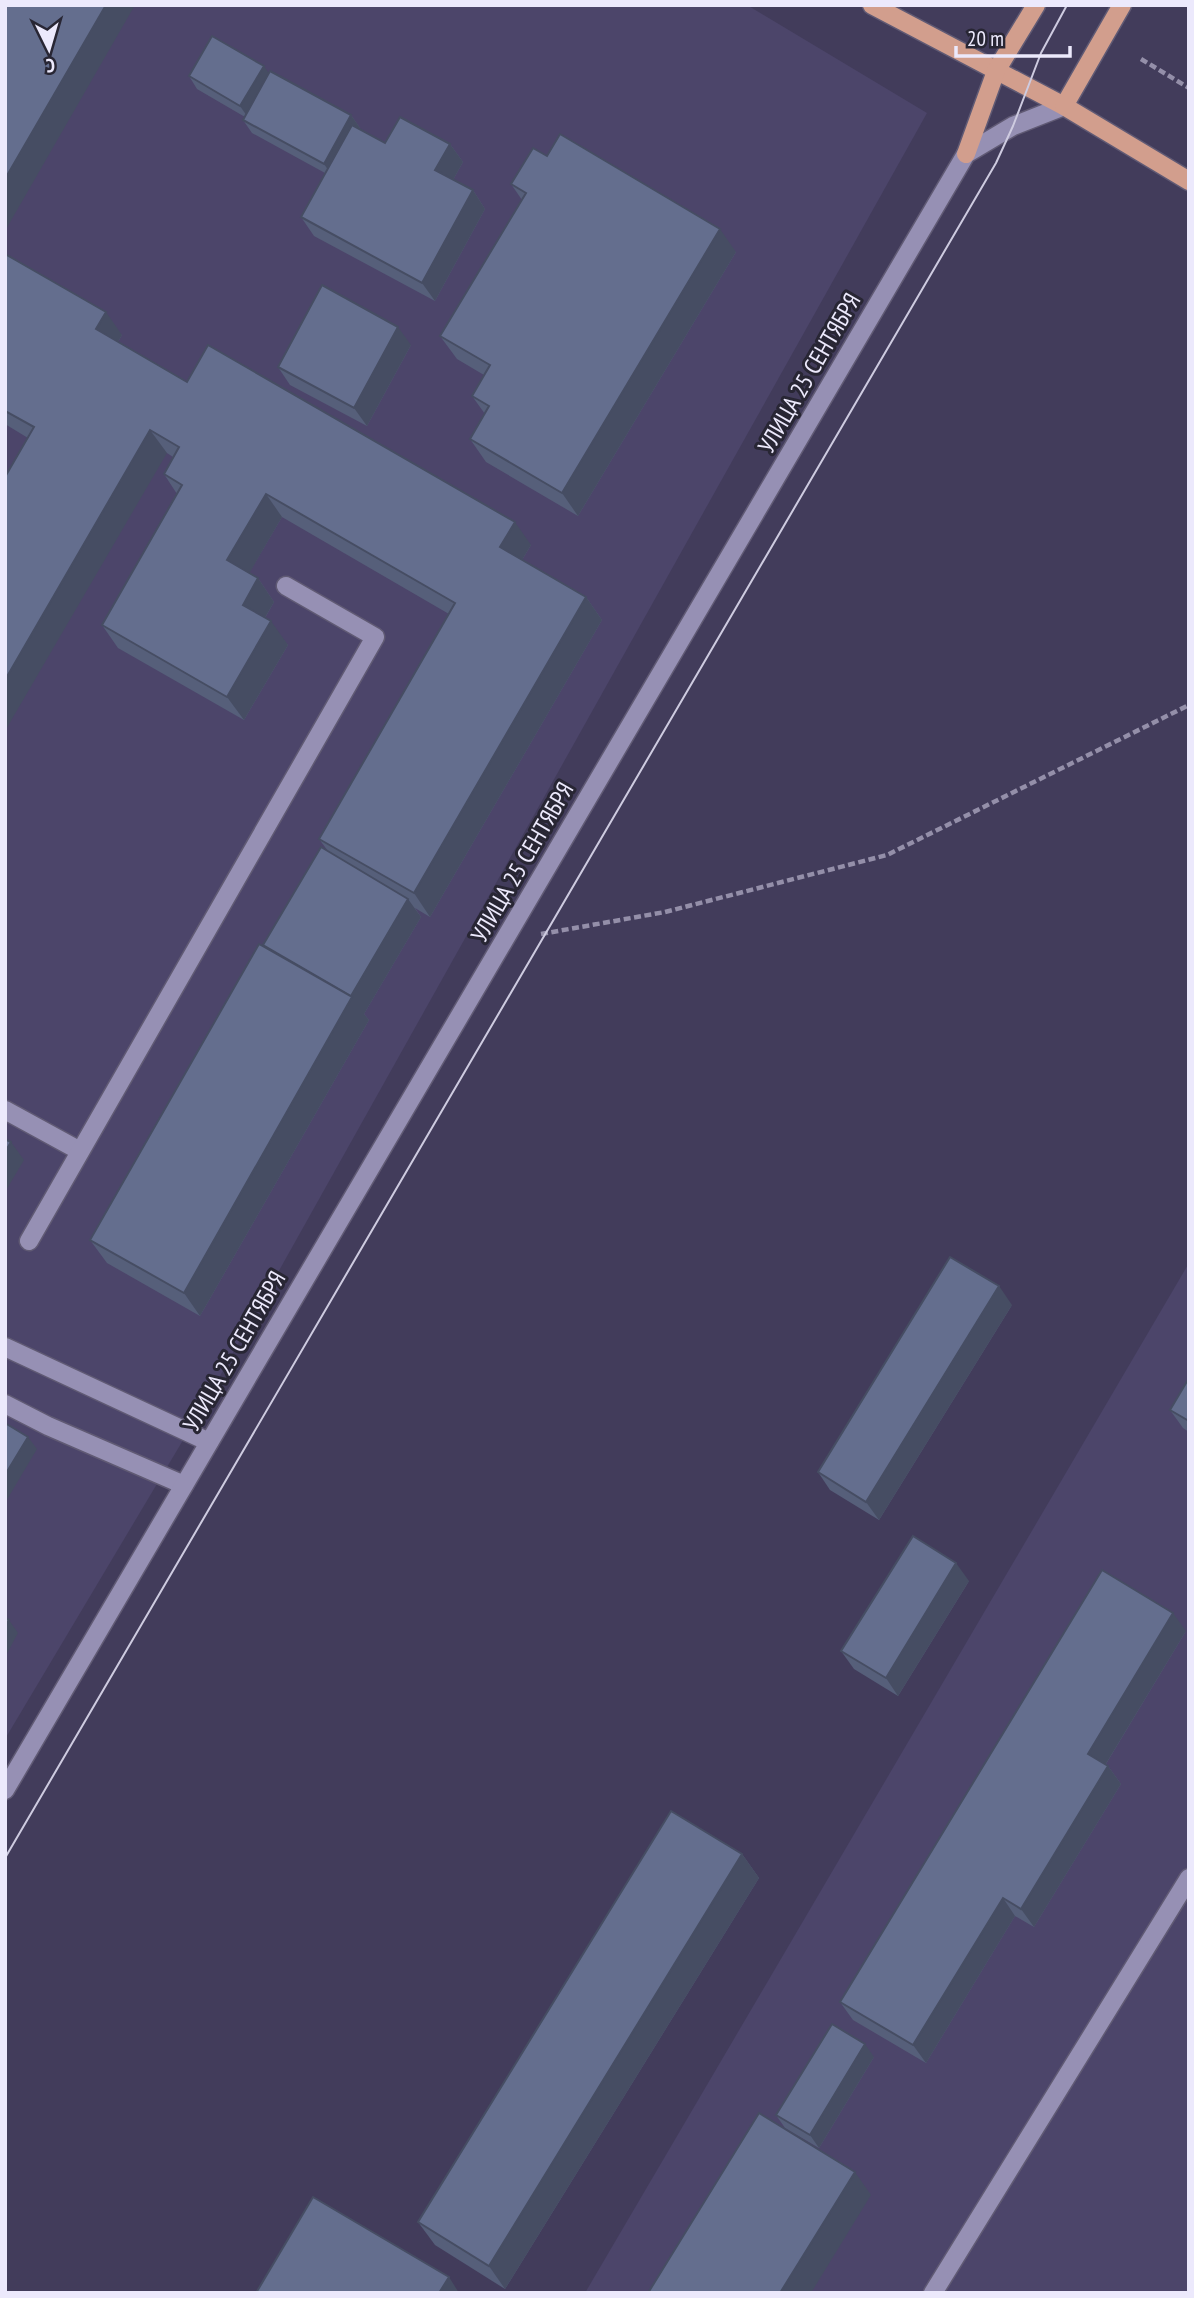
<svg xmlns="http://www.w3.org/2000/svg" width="1194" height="2298" font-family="'PT Sans Narrow',sans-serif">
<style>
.built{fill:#4c456a}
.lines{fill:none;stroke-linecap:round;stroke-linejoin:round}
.minor-casing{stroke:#605a74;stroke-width:21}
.major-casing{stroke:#605a74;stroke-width:21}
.path{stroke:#948fa9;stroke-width:4.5;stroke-dasharray:7 3.5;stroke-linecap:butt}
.minor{stroke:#9690b4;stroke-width:18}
.major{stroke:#d29e8d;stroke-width:18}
.tram{stroke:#cecbe0;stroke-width:2}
.wall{fill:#565f7a}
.shaded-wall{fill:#464d63}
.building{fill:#646e8e;stroke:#464d63;stroke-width:2}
.labels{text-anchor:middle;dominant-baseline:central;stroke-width:6;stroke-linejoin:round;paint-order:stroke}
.street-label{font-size:24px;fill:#ece9fc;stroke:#282634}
</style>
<rect width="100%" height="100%" fill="#423c5b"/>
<!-- built -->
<g class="built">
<path d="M5,5H747L927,113L201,1410L5,1739Z"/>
<path d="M1189,1263V2293H585Z"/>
</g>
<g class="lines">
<!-- minor casing -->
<g class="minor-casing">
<g id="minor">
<path d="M5,1110L80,1151"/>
<path d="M29,1241L375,637L286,586"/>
<path d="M5,1347L209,1442"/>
<path d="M5,1404L48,1426L184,1485"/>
<path d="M5,1790L966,154L1013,126L1064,106"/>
<path d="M933,2293L1189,1878"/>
</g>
</g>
<!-- major casing -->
<g class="major-casing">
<g id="major">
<path d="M872,5L1064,106L1189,181"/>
<path d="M1064,106L1122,5"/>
<path d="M966,154L996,71L1036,5"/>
</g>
</g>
<!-- path -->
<g class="path">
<path d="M1141,59L1189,88"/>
<path d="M541,934L665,912L887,855L1189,705"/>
</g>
<!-- minor -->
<use href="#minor" class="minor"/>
<!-- major -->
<use href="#major" class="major"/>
<!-- tram -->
<path class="tram" d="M5,1858L996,163L1013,126L1041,53L1067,5"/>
</g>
<!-- wall -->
<g class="wall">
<path d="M269,73L351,115L360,128L359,129L385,143L450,144L463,162L453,180L473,190L485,209L435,301L314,236L301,217L325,173L252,133L243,120L245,117L197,89L189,76Z"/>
<path d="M547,156L736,252L578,516L486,462L470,439L485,414L472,396L484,375L457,359L440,336L522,200L511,184Z"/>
<path d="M5,254L122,335L118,342L187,382L531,545L522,560L586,597L602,620L430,917L415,908L421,917L364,1014L369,1020L200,1316L107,1263L90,1240L264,947L328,851L319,839L449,614L282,517L249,573L258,578L274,602L265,618L288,645L244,720L118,648L102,625L177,494L164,474L173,457L167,453L28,438L5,424Z"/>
<path d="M411,345L367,426L290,385L278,367Z"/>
<path d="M1012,1305L879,1520L830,1490L818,1472Z"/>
<path d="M1189,1378V1432L1183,1428L1170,1410Z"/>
<path d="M969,1581L898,1696L854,1669L841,1651Z"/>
<path d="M1186,1631L1106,1764L1108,1766L1121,1784L1034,1927L1015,1916L926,2063L853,2020L840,2002Z"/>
<path d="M742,1854L759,1878L505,2289L435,2245L418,2222Z"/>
<path d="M874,2057L819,2148L785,2128L776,2115Z"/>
</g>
<!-- shaded-wall -->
<g class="shaded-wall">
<path d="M106,5H135L5,231V179Z"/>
<path d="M264,66L273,79L249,119L240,106Z"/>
<path d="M351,115L360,128L333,177L324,164Z"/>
<path d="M450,144L463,162L448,189L435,170Z"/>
<path d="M473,190L485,209L435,301L422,283Z"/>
<path d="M720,229L736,252L578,516L562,493Z"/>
<path d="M106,312L122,335L112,352L96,329Z"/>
<path d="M398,327L411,345L367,426L354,408Z"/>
<path d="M150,430L167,453L5,731V680Z"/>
<path d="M266,494L282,517L243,584L227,560Z"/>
<path d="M515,522L531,545L516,570L500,547Z"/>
<path d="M258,578L274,602L259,628L243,605Z"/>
<path d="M586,597L602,620L430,917L414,893Z"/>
<path d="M271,621L288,645L244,720L227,697Z"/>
<path d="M408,899L421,917L364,1014L369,1020L200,1316L184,1293L351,997Z"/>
<path d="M11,1142L24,1160L5,1192V1152Z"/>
<path d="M999,1286L1012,1305L879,1520L866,1502Z"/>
<path d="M28,1437L37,1449L5,1503V1475Z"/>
<path d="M956,1563L969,1581L898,1696L886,1678Z"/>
<path d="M1173,1613L1186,1631L1101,1772L1088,1754Z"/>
<path d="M9,1620L18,1633L5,1657V1627Z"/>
<path d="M1108,1766L1121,1784L1034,1927L1021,1909Z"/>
<path d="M742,1854L759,1878L505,2289L489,2266Z"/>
<path d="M1003,1898L1015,1916L926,2063L913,2045Z"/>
<path d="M865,2044L874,2057L819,2148L810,2135Z"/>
<path d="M855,2172L871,2195L811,2293H780Z"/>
<path d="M449,2277L459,2293H439Z"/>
</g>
<!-- building -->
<g class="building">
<path d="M5,5H106L5,179Z"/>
<path d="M212,36L264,66L240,106L189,76Z"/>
<path d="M270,71L351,115L324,164L243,120Z"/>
<path d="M400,117L450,144L435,170L473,190L422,283L301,217L352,125L385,143Z"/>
<path d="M560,134L720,229L562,493L470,439L489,406L472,396L490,365L440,336L526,193L511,184L533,148L547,156Z"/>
<path d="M5,254L106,312L96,329L187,382L208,345L515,522L500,547L586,597L414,893L319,839L455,603L266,494L227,560L258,578L243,605L271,621L227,697L102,625L182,485L164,474L179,447L150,430L5,680V477L34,427L5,411Z"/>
<path d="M322,285L398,327L354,408L278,367Z"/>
<path d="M321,847L408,899L351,996L263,945Z"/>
<path d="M259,944L352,997L184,1293L90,1240Z"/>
<path d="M5,1139L11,1142L5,1152Z"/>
<path d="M950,1257L999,1286L866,1502L818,1472Z"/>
<path d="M1189,1378V1421L1170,1410Z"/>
<path d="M5,1423L28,1437L5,1475Z"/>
<path d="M913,1536L956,1563L886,1678L841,1651Z"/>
<path d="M1102,1570L1173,1613L1088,1754L1108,1766L1021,1909L1003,1898L913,2045L840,2002Z"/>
<path d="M5,1618L9,1620L5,1627Z"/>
<path d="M671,1811L742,1854L489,2266L418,2222Z"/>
<path d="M832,2024L865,2044L810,2135L776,2115Z"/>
<path d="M759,2113L855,2172L780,2293H648Z"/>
<path d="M313,2197L449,2277L439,2293H256Z"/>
</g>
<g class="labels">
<!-- street labels -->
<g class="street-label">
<text transform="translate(809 373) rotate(-60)">УЛИЦА 25 СЕНТЯБРЯ</text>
<text transform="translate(522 862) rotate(-60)">УЛИЦА 25 СЕНТЯБРЯ</text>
<text transform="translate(234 1351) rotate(-60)">УЛИЦА 25 СЕНТЯБРЯ</text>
</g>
</g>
<!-- border -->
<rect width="1194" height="2298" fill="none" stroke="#ece9fc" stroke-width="14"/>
<!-- north arrow -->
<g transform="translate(49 49) rotate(175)" stroke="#282634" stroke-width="5" paint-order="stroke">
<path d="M0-5L12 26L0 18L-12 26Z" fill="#ece9fc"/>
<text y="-10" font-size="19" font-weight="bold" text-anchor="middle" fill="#ece9fc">С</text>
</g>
<!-- scale -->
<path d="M956 46v10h114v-10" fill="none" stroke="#ece9fc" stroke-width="3.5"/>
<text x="967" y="46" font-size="21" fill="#ece9fc" stroke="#282634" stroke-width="5" paint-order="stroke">20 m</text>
</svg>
